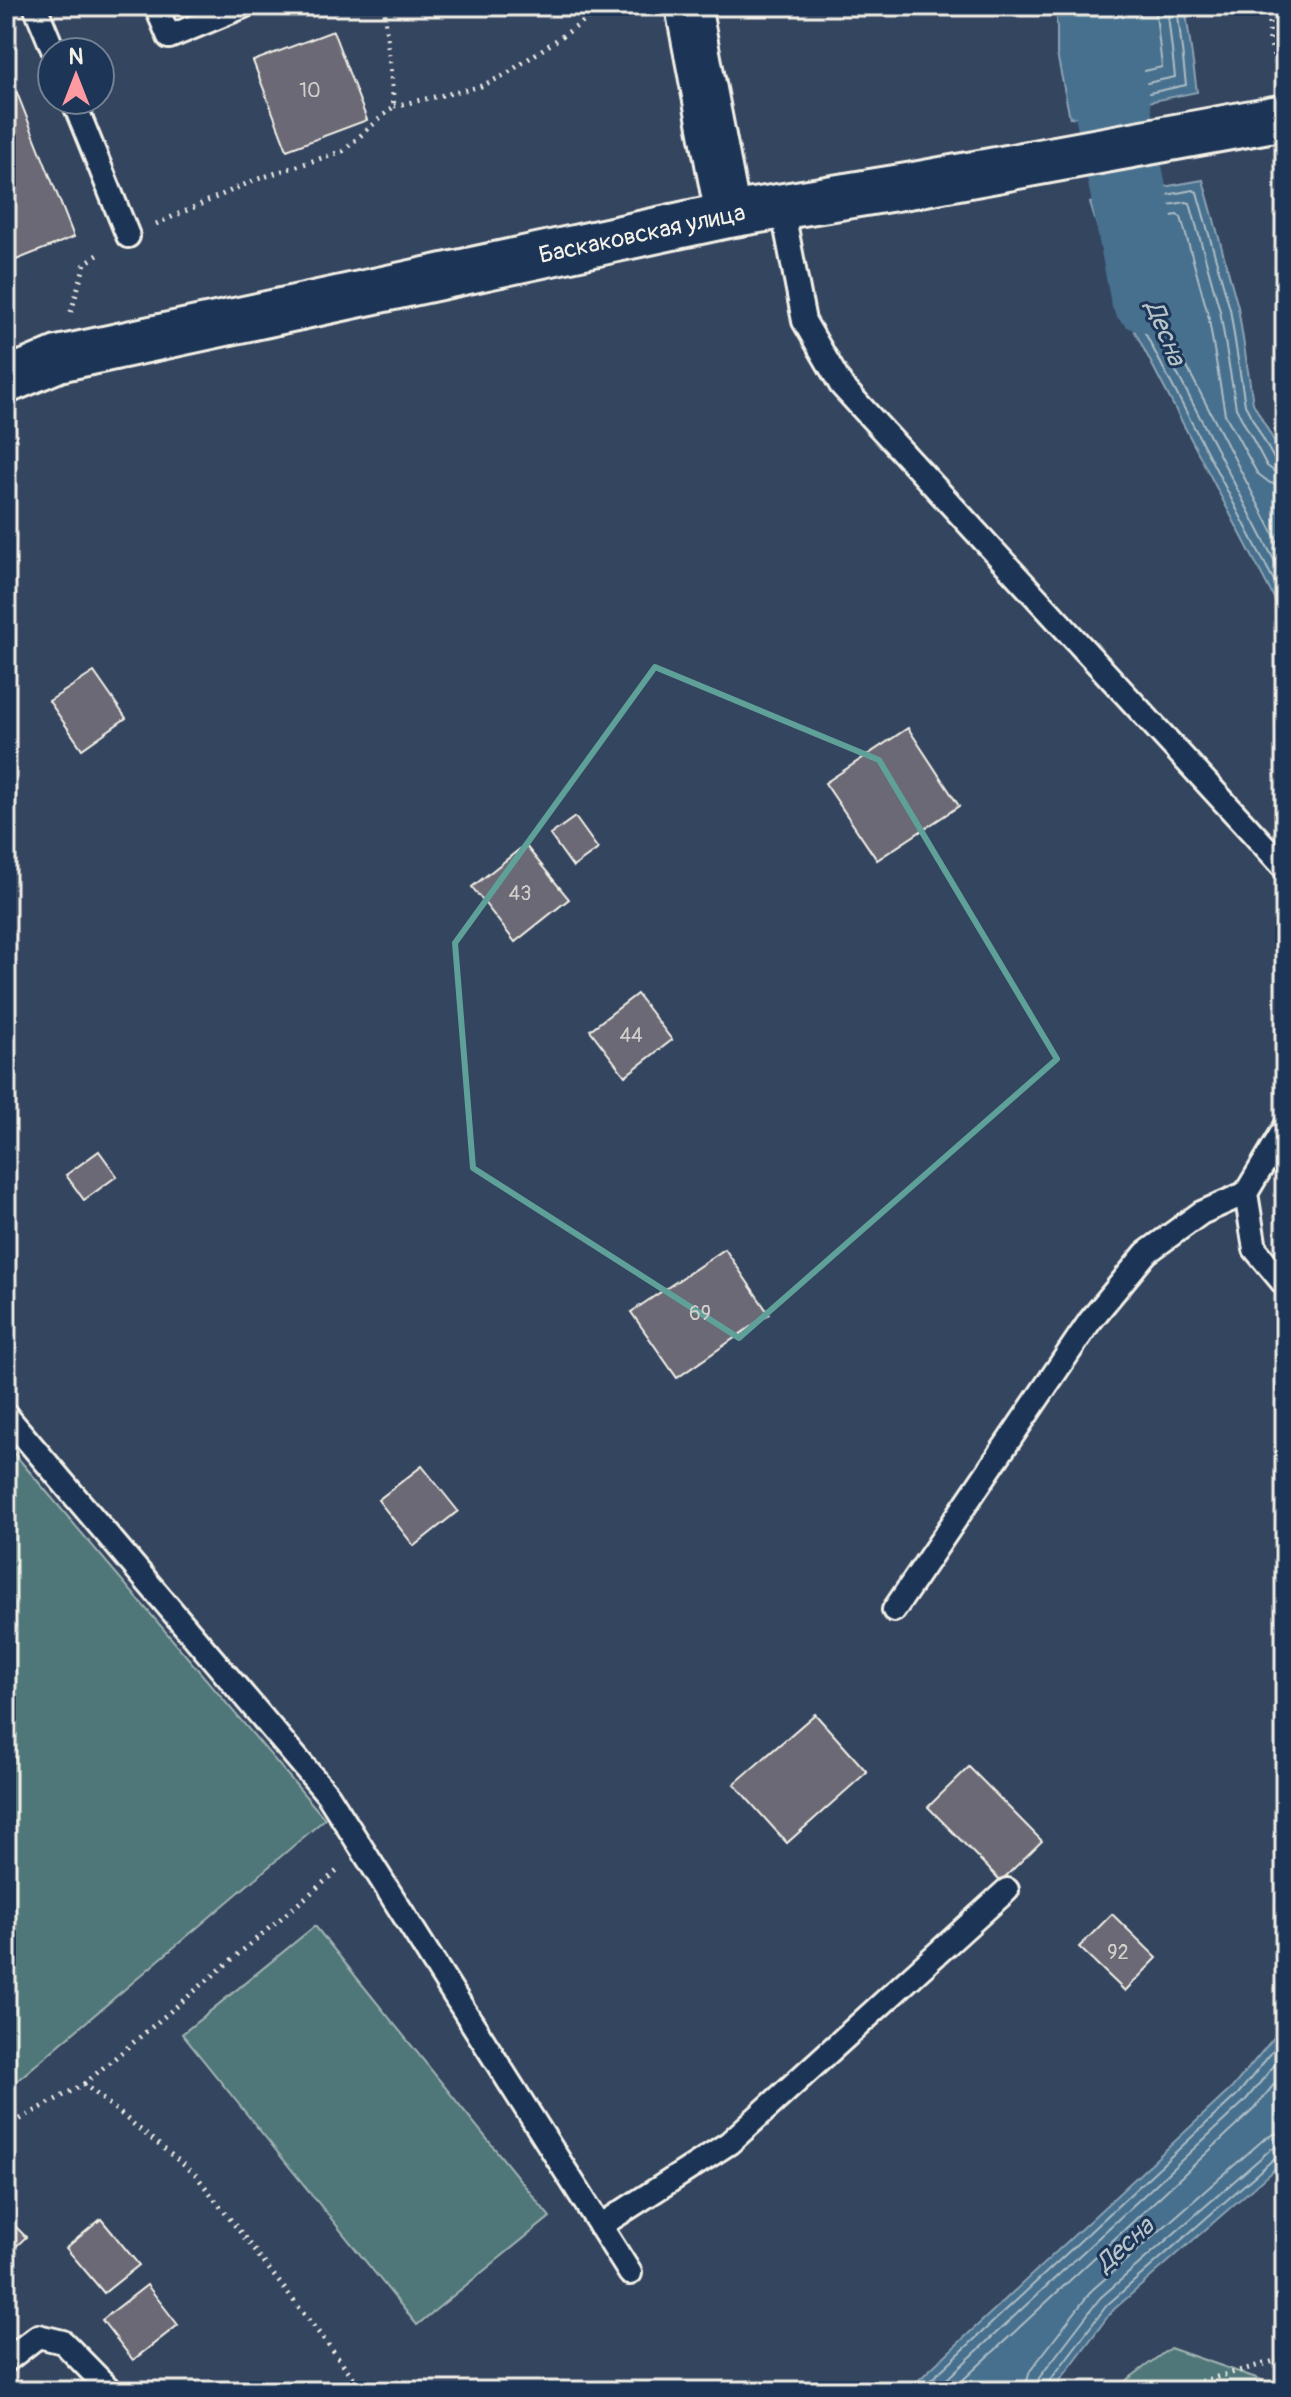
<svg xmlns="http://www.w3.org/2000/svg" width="1291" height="2397" font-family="Pangolin,sans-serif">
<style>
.green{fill:#4f777a;stroke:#a2b4b1;stroke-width:2}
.water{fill:#466f8e;stroke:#8ca3b2;stroke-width:2}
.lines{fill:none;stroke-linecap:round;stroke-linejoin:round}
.shore{stroke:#aebdc4;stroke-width:2}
.river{stroke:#466f8e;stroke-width:76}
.building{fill:#6a6974;stroke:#f4f1e8;stroke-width:2}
.service-casing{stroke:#f4f1e8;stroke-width:28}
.minor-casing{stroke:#f4f1e8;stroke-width:50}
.tertiary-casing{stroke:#f4f1e8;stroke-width:50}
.path{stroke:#f4f1e8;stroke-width:5;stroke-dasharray:2 6;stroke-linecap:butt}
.service{stroke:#1d3557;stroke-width:22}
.minor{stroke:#1d3557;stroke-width:44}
.tertiary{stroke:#1d3557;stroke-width:44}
.marked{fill:none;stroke:#5fa199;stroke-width:6;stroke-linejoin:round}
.labels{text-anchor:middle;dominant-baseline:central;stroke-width:6;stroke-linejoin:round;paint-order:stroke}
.number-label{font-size:20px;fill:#d2cfcb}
.street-label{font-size:24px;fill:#f4f1e8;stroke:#1d3557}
.water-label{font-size:26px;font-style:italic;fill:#b7c4c8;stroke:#1d3557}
</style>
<rect width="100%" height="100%" fill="#344560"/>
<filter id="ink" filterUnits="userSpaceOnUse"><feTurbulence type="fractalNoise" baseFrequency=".0125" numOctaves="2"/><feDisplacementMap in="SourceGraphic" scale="16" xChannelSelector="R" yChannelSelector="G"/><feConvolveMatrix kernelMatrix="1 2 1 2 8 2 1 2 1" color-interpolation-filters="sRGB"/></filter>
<g filter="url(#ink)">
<!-- green -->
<g class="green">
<path d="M6,1444L325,1819L6,2090Z"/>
<path d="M315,1926L550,2217L417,2325L182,2034Z"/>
<path d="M1170,2348L1285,2388V2391H1112Z"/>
</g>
<!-- water -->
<g class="water">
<path d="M1057,6H1185L1197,92L1070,118L1057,54Z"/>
<path d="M1203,180L1238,307L1253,403L1280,452L1285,467V619L1122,307L1090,203L1112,196Z"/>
<path d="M1285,2024V2160L1112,2311L1052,2391H907L1232,2088Z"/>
</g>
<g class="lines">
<!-- shore -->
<g class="shore">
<path d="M1065,6V53L1076,105L1080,108L1186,85L1177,6"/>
<path d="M1075,6V52L1084,93L1087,96L1175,77L1167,6"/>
<path d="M1087,6V51L1093,79L1097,82L1162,67L1155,6"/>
<path d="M1285,464L1274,459L1245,405L1230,309L1197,192L1193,190L1103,207L1101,212L1130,304L1285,602"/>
<path d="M1285,474L1275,472L1267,466L1236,408L1220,311L1190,203L1186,202L1116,214L1114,218L1139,300L1285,581"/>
<path d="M1285,486L1270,483L1257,473L1225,414L1208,314L1181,217L1177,215L1132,223L1130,228L1150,296L1285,556"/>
<path d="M919,2391L1238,2094L1285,2036"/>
<path d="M934,2391L1245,2101L1285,2052"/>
<path d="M951,2391L1253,2110L1285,2071"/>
<path d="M1024,2391L1030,2371L1092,2290L1263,2140L1274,2134L1285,2133"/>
<path d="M1036,2391L1039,2378L1100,2298L1271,2149L1285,2145"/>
<path d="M1046,2391L1048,2383L1107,2305L1276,2157L1285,2155"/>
</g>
<!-- river -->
<path class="river" d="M1093,6L1148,295"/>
</g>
<!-- building -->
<g class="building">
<path d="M333,31L367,120L287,150L253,61Z"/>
<path d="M6,65L74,237L6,264Z"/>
<path d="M94,672L126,718L82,749L49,701Z"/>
<path d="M908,728L959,806L877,860L825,783Z"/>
<path d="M575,817L598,849L573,867L550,835Z"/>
<path d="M525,845L569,899L515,942L472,887Z"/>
<path d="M637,994L672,1040L625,1076L590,1030Z"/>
<path d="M99,1151L117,1176L84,1200L66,1175Z"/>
<path d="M725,1249L769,1314L677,1378L631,1312Z"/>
<path d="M422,1466L458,1511L414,1546L378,1500Z"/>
<path d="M815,1714L867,1772L787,1843L734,1784Z"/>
<path d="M969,1767L1042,1841L1001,1881L928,1807Z"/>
<path d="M1112,1914L1157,1958L1125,1991L1079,1947Z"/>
<path d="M6,2217L26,2237L6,2256Z"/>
<path d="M101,2219L139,2265L104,2293L66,2248Z"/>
<path d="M147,2285L178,2325L133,2360L102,2320Z"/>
</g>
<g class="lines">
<!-- service casing -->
<g class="service-casing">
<g id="service">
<path d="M35,6L54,52"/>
<path d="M156,6L169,37L244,6"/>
<path d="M73,100L128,236"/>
<path d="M782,207L804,321L841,385L1285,868"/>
<path d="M1285,1128L1246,1193L1255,1249L1285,1285"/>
<path d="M6,1415L328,1795L630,2273"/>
<path d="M894,1610L1090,1321L1146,1253L1201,1213L1246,1193"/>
<path d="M600,2226L729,2143L1007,1890"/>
<path d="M6,2361L38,2336L63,2342L111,2391"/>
</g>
</g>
<!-- minor casing -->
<g class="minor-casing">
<path id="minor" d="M688,6L728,215"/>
</g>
<!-- tertiary casing -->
<g class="tertiary-casing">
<path id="tertiary" d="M6,381L58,359L728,215L914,185L1285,117"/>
</g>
<!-- path -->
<g class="path">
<path d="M1268,6L1270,41L1279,75"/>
<path d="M394,106L479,87L503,76L607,6"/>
<path d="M156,224L255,180L343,151L394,106L384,6"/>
<path d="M71,312L85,263L101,253"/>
<path d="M84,2084L337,1871"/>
<path d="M6,2127L84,2084L195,2174L364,2391"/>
<path d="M1188,2391L1199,2382L1285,2358"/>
</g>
<!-- service -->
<use href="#service" class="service"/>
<!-- minor -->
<use href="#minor" class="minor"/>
<!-- tertiary -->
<use href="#tertiary" class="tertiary"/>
</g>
</g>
<!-- marked area -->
<path class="marked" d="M655,667L879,760L1057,1059L739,1338L473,1168L455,943Z"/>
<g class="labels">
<!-- number labels -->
<g class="number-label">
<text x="310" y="90">10</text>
<text x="520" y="893">43</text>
<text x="631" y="1035">44</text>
<text x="700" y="1313">69</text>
<text x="1118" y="1952">92</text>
</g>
<!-- street labels -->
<g class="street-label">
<text transform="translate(642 234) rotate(-12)">Баскаковская улица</text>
</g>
<!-- water labels -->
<g class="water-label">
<text transform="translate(1165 333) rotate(68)">Десна</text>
<text transform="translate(1125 2245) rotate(-42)">Десна</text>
</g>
</g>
<!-- margin -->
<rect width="1291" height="2397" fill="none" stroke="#1d3557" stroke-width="32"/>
<rect x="16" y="16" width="1259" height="2365" fill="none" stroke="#f4f1e8" stroke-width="3" filter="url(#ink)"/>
<!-- north arrow -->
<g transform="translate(76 76)"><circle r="38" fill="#1d3557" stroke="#738091" stroke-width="2"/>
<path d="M0-6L14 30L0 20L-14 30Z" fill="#ff9aa2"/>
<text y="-12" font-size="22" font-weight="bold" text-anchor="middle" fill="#f4f1e8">N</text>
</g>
</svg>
